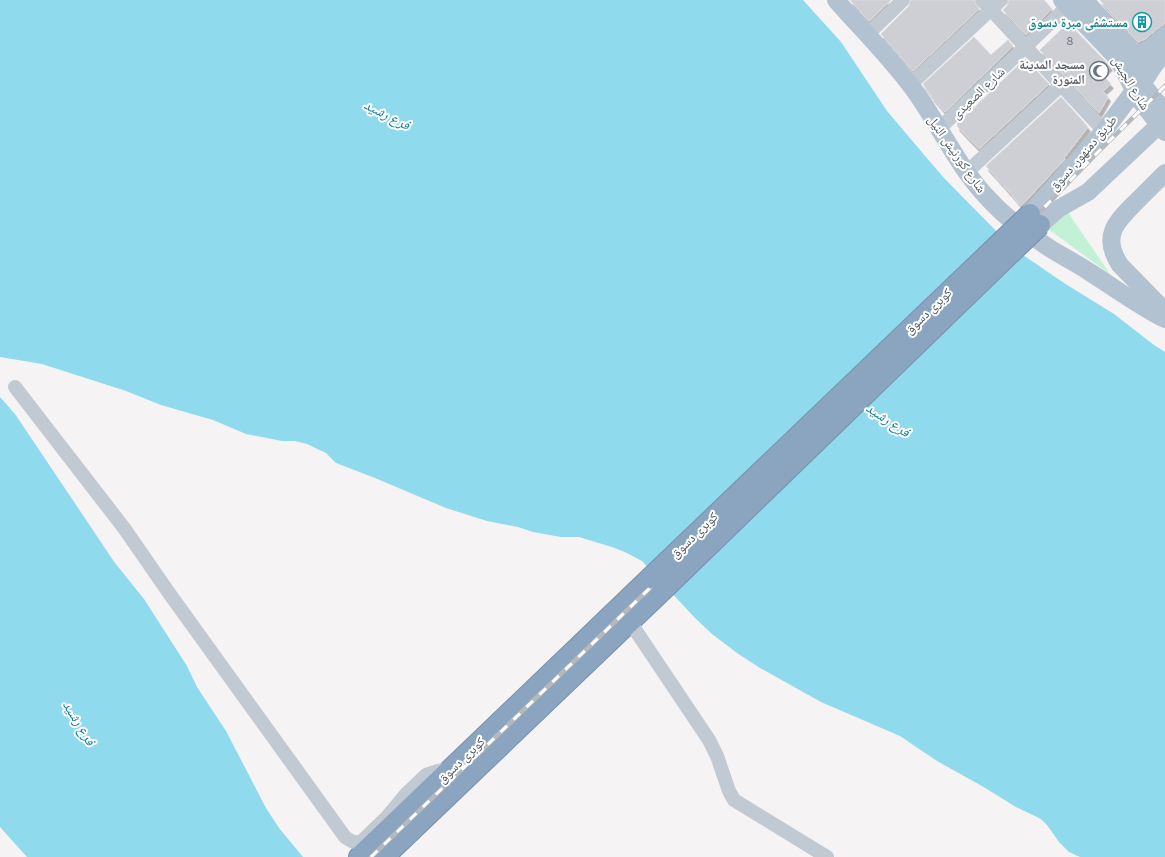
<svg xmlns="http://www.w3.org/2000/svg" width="1165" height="857" font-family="Karla,'Noto Naskh Arabic',sans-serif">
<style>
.green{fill:#c3f1d5}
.water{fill:#90daee}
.building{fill:#cdcfd5;stroke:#d7d9de;filter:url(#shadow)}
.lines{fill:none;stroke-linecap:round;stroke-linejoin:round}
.highway-casing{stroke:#7690ad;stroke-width:22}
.minor{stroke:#c1cad2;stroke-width:14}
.major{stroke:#b3c2d1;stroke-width:18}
.highway{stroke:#8ba5c1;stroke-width:20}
.rail-casing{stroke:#b5b8bd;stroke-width:4.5}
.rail{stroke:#fff;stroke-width:3;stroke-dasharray:9;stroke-linecap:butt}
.highway-bridge-casing{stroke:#7690ad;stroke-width:22;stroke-linecap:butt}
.highway-bridge{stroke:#8ba5c1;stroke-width:20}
.labels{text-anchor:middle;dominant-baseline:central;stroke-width:4;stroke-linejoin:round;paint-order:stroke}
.number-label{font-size:11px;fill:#6b747e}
.culture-label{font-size:13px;font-weight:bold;fill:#0d838f;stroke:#fff;text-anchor:end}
.worship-label{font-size:13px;font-weight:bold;fill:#5b616d;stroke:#fff;text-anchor:end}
.street-label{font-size:13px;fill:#4a5661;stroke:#fff}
.water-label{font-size:14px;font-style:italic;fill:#0c7c9b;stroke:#fff}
</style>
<defs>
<filter id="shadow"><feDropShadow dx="2.5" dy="4.5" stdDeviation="0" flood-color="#0004"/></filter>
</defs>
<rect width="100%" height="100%" fill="#f5f3f3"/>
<!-- green -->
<path class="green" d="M1067,211L1110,274L1044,226Z"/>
<!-- water -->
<g class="water">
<path d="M0,0H803L841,42L887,111L943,177L1006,241L1011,249L1026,257L1064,283L1114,314L1154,345L1165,352V857H1080L1069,852L1059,842L1047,825L1041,819L1016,807L982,786L937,761L900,736L821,702L760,668L737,653L712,634L695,618L642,561L625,552L612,547L579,537H561L533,532L518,527L487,521L446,508L375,478L336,463L326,453L307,444L295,441H282L246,434L213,420L161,405L126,391L42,364L0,357Z"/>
<path d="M0,397L15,414L115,563L144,599L187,666L197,687L226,731L266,808L279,828L303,857H27L0,827Z"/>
</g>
<!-- building -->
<g class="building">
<path d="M850,0H891L869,21Z"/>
<path d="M911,0H974L976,5L979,9L913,71L881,34L909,6Z"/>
<path d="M1009,0H1044L1052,9L1026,35L1003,10L1007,6Z"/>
<path d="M1100,0H1165V23L1158,28L1145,39L1138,42Z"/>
<path d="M1068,23L1110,66L1101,74L1111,84L1103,91L1108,97L1099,113L1040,50Z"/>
<path d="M974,37L991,55L1008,40L1013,46L945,112L933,98L923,84Z"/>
<path d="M1025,59L1049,84L979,149L957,126H958L957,124Z"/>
<path d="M1061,97L1088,127L1064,158L1065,159L1021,206L1013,196L986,166Z"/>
</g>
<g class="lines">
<!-- highway casing -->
<g class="highway-casing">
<g id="highway">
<path d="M359,857L650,578"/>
<path d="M384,857L662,591"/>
</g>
</g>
<!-- minor -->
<g class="minor">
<path d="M982,0L1104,131"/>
<path d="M867,35L903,0"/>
<path d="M910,85L1001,0"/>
<path d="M939,129L1068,6"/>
<path d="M967,172L1061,85"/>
<path d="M15,387L124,528L169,593L345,837C351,841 355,844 362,841L387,817L407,793L426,775L438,771L451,769"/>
<path d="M630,622L709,740L717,756L729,791L734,800L827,857"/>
</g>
<!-- major -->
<g class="major">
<path d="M836,0C863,31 893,60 917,94C940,127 957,164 984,194C1001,213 1020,229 1042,243C1057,254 1075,262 1091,273C1115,288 1139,306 1165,319"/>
<path d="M1062,0L1118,59L1138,98L1165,132"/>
<path d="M1084,0L1128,46L1138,63L1141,72L1142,84L1165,112"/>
<path d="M1133,54C1148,53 1155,45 1165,35"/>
<path d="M1142,84L1153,67L1165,51"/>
<path d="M1165,173C1155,183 1146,192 1136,202C1116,222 1101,236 1120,265L1165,311"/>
<path d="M1030,214L1104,131L1134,91"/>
<path d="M1040,225L1058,209L1088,192L1159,125"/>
</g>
<!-- highway -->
<use href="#highway" class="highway"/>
<!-- rail casing -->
<g class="rail-casing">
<path id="rail" d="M371,857L1037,215L1095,155L1165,86"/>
</g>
<!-- rail -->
<use href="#rail" class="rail"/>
<!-- highway-bridge casing -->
<g class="highway-bridge-casing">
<g id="highway-bridge">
<path d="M650,578L1030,214"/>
<path d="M662,591L1040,225"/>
</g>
</g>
<!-- highway-bridge -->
<use href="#highway-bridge" class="highway-bridge"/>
</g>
<!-- icons -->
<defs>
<g id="building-ring" transform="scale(1)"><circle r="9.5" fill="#fff" stroke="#0f9aa8" stroke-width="1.5"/><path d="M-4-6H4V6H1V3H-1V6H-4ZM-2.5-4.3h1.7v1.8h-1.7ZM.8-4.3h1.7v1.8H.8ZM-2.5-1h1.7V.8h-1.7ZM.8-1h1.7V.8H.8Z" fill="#0f9aa8"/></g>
<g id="mosque-ring" transform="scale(1)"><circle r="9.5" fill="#fff" stroke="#6b7280" stroke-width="1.5"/><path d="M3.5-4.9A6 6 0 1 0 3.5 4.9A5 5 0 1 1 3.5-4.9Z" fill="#6b7280"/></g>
</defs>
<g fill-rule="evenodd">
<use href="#building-ring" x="1142" y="22"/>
<use href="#mosque-ring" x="1099" y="71"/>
</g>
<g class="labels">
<!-- number labels -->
<g class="number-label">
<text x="1070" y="41">8</text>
</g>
<!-- culture labels -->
<g class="culture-label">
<text x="1128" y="22">مستشفى مبرة دسوق</text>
</g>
<!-- worship labels -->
<g class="worship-label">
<text x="1085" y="64">مسجد المدينة<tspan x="1085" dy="15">المنورة</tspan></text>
</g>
<!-- street labels -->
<g class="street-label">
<text transform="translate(1131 83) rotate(59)">شارع الجيش</text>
<text transform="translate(978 93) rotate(-44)">شارع الصعيدى</text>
<text transform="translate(1083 153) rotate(-49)">طريق دمنهور, دسوق</text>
<text transform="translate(957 154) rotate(55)">شارع كورنيش النيل</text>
<text transform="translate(928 311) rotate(-44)">كوبرى دسوق</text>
<text transform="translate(694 535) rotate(-44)">كوبرى دسوق</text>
<text transform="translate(461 760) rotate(-44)">كوبرى دسوق</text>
</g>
<!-- water labels -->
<g class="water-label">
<text transform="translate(387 115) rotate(27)">فرع رشيد</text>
<text transform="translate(888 420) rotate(34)">فرع رشيد</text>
<text transform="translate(79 723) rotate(59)">فرع رشيد</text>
</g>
</g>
</svg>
